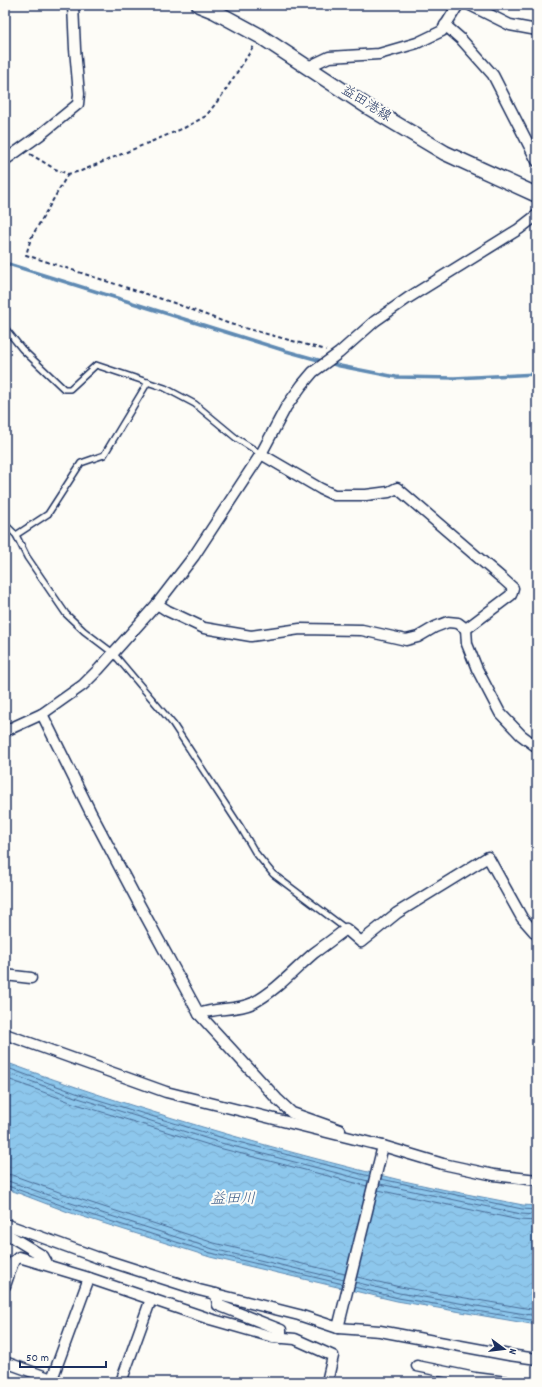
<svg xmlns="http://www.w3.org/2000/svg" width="542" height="1387" font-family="Dekko,'Klee One',sans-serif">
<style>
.water{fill:url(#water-waves);stroke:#5f8ab3}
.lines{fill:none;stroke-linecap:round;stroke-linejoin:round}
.shore{stroke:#496c97;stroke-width:1}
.stream{stroke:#5f8ab3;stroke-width:3.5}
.lane-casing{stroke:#1b2f5e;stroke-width:8}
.street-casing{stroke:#1b2f5e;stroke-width:13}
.secondary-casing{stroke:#1b2f5e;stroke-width:17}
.path{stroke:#1b2f5e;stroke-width:2;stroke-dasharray:4 3;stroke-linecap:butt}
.lane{stroke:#fdfcf7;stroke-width:5}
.street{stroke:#fdfcf7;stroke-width:10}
.secondary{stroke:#fdfcf7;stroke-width:14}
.labels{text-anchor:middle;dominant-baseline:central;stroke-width:4;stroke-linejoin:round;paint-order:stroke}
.street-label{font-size:14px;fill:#1b2f5e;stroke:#fdfcf7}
.water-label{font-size:15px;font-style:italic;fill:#3d5d89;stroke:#fdfcf7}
</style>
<defs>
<pattern id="water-waves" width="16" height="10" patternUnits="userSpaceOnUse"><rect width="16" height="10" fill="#8dc7ec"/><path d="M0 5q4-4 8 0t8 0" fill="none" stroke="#79abcd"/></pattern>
</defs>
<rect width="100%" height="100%" fill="#fdfcf7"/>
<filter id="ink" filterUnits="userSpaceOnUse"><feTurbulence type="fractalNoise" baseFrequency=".025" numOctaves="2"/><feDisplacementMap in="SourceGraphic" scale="8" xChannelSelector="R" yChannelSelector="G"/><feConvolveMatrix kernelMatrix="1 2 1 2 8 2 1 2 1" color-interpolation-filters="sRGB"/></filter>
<g filter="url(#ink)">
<!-- water -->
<path class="water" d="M5,1062C136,1110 269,1148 404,1181C443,1190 483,1197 523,1205L537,1206V1325L397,1301L210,1257L68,1212L5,1188Z"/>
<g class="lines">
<!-- shore -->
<g class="shore">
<path d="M5,1067L76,1093L223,1138L369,1176"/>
<path d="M5,1072L75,1097L221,1143L368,1181"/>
<path d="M5,1078L73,1103L219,1148L367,1186"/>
<path d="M5,1174L12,1175L73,1197L214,1243L345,1274"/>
<path d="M381,1179L522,1209L537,1210"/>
<path d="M5,1180L71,1203L213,1249L344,1280"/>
<path d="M380,1184L521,1214L537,1215"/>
<path d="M5,1185L69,1208L211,1253L343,1284"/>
<path d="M378,1190L519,1220L537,1221"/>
<path d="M357,1277L400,1287L537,1310"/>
<path d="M355,1282L399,1293L537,1316"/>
<path d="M354,1287L398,1298L537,1321"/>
</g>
<!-- stream -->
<path class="stream" d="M5,263L286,351L340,366L396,377L454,378L537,374"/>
<!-- lane casing -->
<g class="lane-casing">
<g id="lane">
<path d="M5,328L22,349L64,389H70L96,365L165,388L195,404L236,438L261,454"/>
<path d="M5,524L16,535L27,557L66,614L84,631L113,653L173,724L241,828L255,852L273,874L346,929"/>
<path d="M16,535L48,514L81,463L104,455L148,382"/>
</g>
</g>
<!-- street casing -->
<g class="street-casing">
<g id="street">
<path d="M470,5L510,25L537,30"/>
<path d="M445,25L461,39L493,75L537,161"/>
<path d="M308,67L329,57L379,54L417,43L442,31L458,5"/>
<path d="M5,160L40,135L78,104L79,94L75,49L73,5"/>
<path d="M157,604L168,611L204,628L251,636L300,629L362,630L406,640L418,637L435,627L448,622L458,623L466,629L511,595L513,588L503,579L397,488L389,492L366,495H334L321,489L261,454"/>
<path d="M466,629L467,644L477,669L500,713L521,735L537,747"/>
<path d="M42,714L90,811L138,902L199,1014L277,1099L292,1113L340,1130"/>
<path d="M5,731L42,714L83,685L99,669L157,604L194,556L261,454L286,407L302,385L313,372L339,353L375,321L408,298L519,229L537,215"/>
<path d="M5,975L31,978"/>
<path d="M199,1014C216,1007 236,1011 253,1003C276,991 295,969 314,953C325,945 336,937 346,929L361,942L397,913L488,857L522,918L537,935"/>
<path d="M5,1034L166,1092L383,1146L443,1164L494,1175L537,1180"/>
<path d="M5,1224L96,1257L199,1290L299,1315L338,1328L383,1146"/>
<path d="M5,1233L43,1256L48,1265"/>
<path d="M5,1286L13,1262L19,1257L89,1278L151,1299L121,1382"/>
<path d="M216,1294L218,1305L281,1330V1338"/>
<path d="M151,1299L210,1319L273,1337L295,1339L333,1356L327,1382"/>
<path d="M338,1328L380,1331L509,1355L537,1359"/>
<path d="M5,1362L60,1382"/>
<path d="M417,1366L475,1378L506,1382"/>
<path d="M52,1379L89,1278"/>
</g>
</g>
<!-- secondary casing -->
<g class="secondary-casing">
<path id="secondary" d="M199,5L214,11L260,36L368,107L445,153L537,195"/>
</g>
<!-- path -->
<g class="path">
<path d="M30,154L55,169L68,174L81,171L184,128L206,116L223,94L254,46"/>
<path d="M68,174L31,238L26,255L174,303L230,324L326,350"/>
</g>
<!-- lane -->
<use href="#lane" class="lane"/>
<!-- street -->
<use href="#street" class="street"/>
<!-- secondary -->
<use href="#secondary" class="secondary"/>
</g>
</g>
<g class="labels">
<!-- street labels -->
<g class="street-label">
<text transform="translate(366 104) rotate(32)">益田港線</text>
</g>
<!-- water labels -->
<g class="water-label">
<text x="233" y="1200">益田川</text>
</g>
</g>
<!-- margin -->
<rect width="542" height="1387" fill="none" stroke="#fdfcf7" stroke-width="20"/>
<rect x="10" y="10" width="522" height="1367" fill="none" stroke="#1b2f5e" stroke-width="1.5" filter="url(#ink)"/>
<!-- north arrow -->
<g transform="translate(504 1349) rotate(105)" stroke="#fdfcf7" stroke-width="3" paint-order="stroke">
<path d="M0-3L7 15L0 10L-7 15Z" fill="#1b2f5e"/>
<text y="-6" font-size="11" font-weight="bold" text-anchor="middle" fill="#1b2f5e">N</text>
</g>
<!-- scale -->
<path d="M20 1361v6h86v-6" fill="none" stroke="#1b2f5e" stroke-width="2"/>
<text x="26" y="1361" font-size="12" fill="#1b2f5e" stroke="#fdfcf7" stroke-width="3" paint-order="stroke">50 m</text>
</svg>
